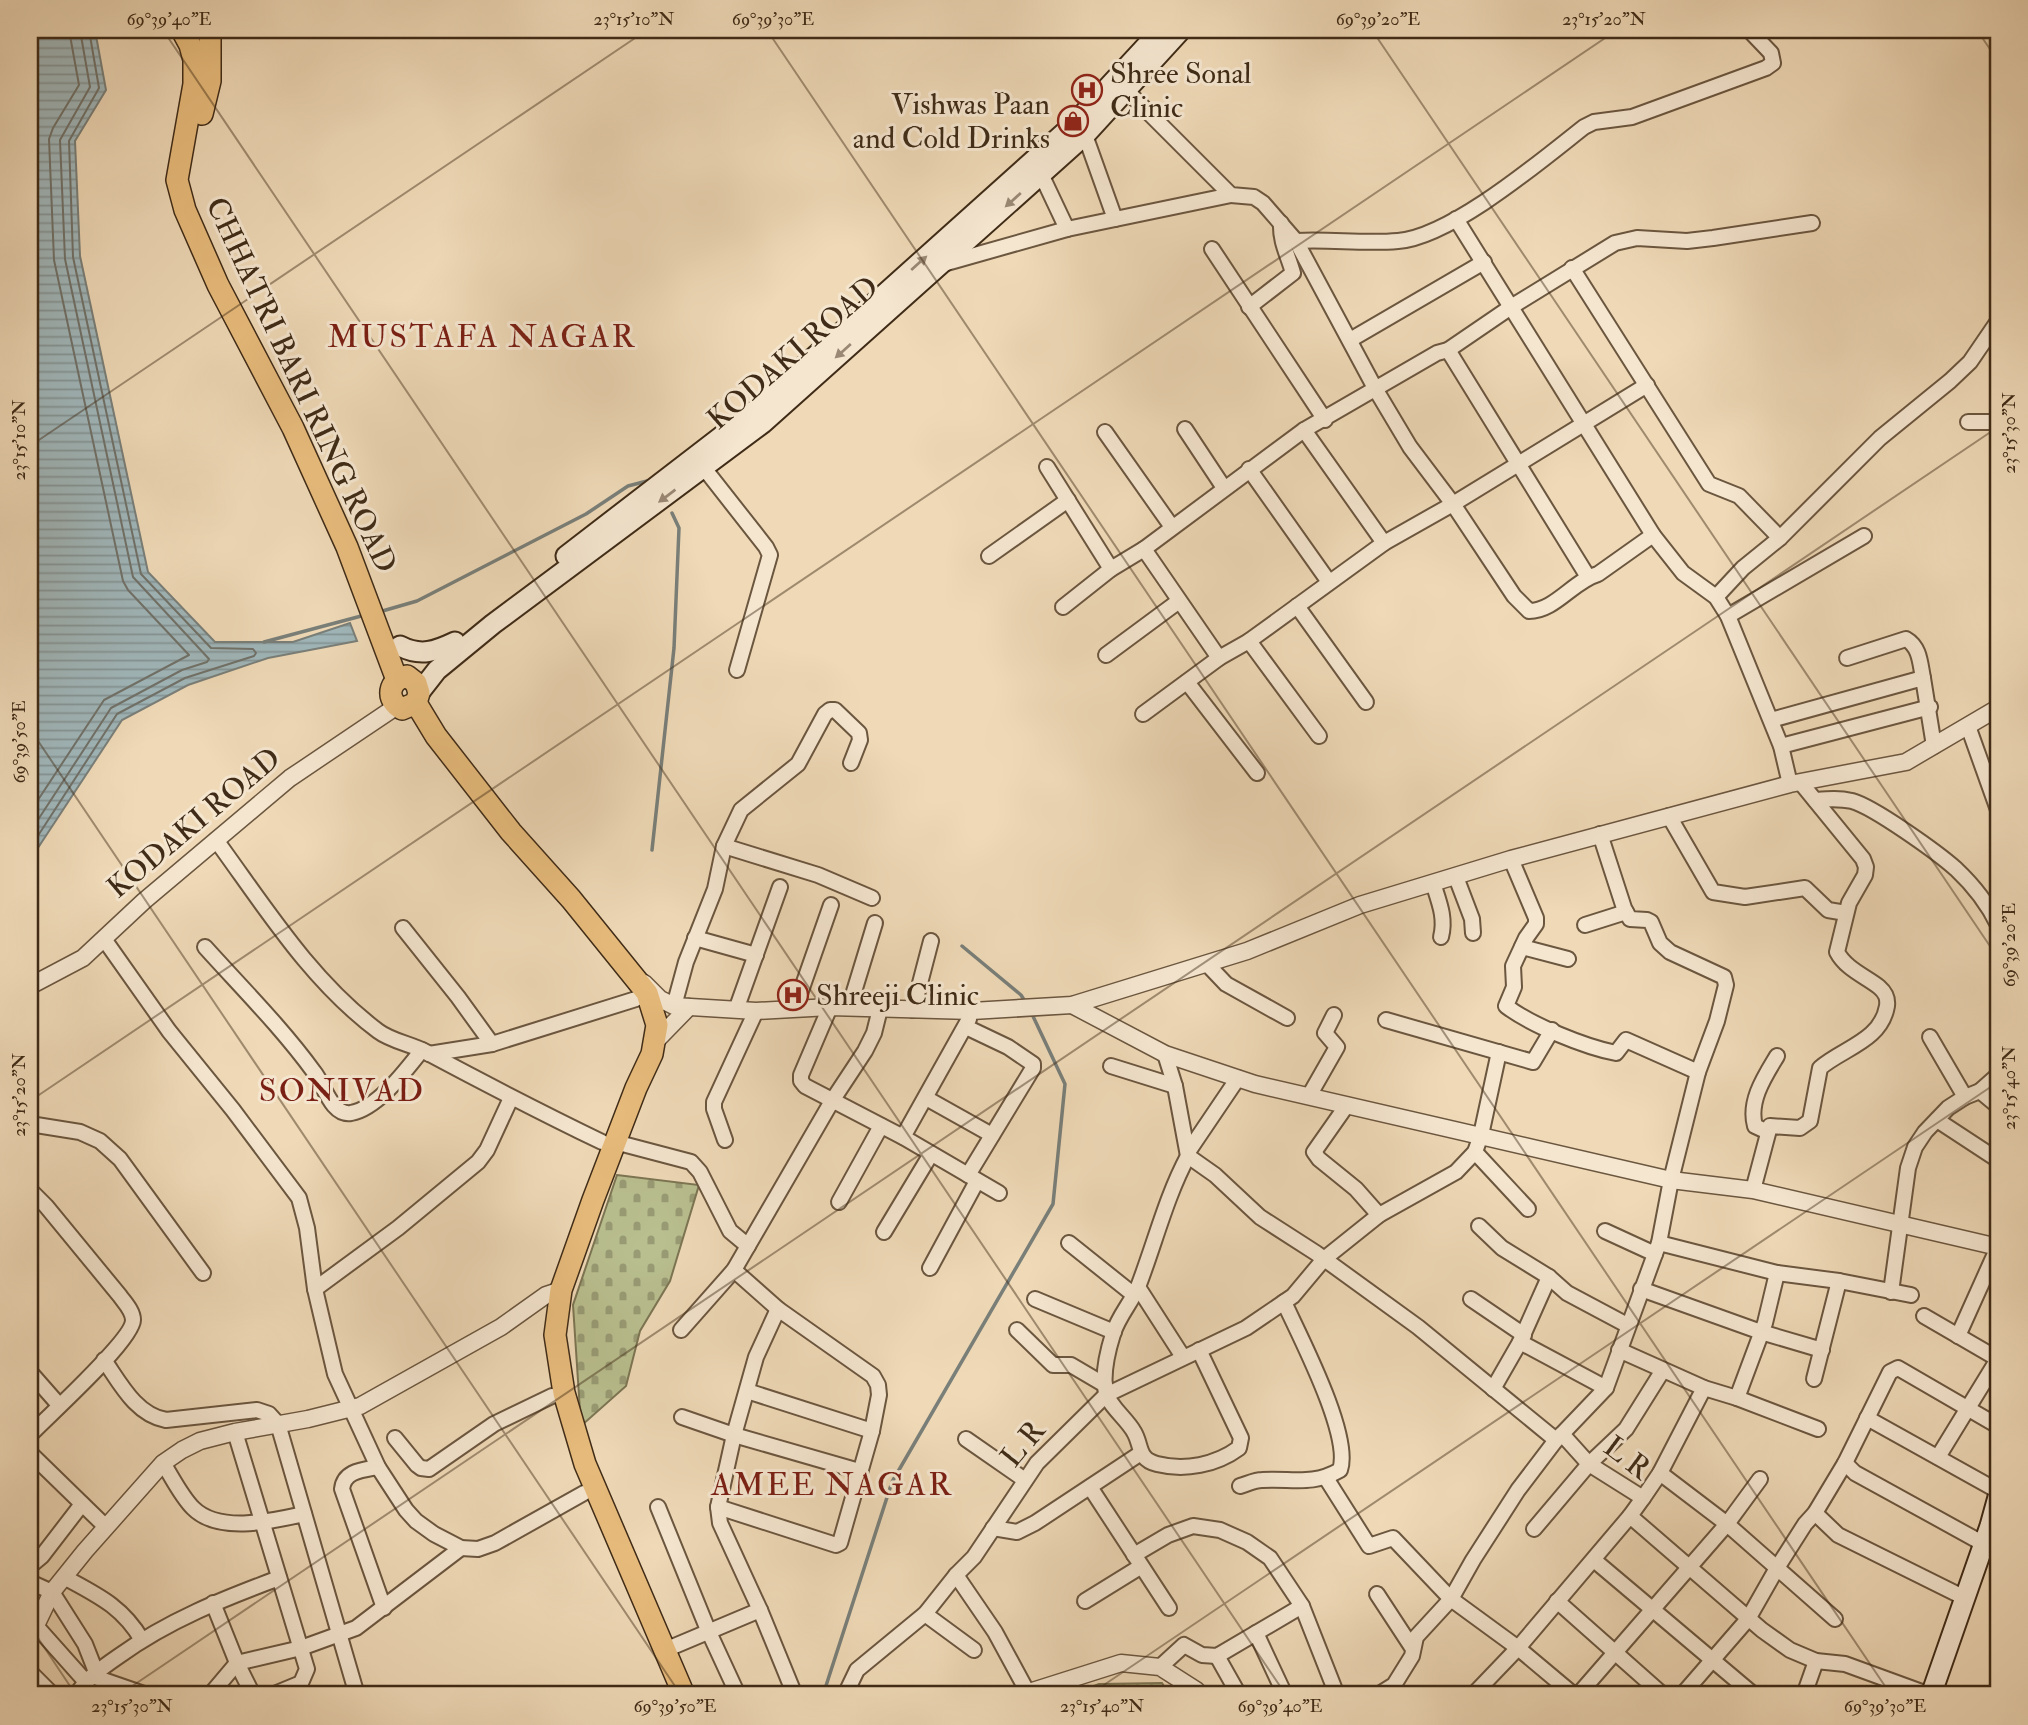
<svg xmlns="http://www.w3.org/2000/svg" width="2028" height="1725" font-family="'IM FELL Double Pica',serif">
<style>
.grass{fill:url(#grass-dots);stroke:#7c7553;stroke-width:2}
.cemetery{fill:url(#cemetery-stones);stroke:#7c7553;stroke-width:2}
.water{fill:url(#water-rules);stroke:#797f79;stroke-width:2}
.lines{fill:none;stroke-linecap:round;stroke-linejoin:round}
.shore{stroke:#707169;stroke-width:2}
.stream{stroke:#797f79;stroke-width:3.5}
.minor-casing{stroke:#6b563f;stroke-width:18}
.tertiary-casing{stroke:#6b563f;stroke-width:19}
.secondary-casing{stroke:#3f2b17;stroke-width:23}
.primary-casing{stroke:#3f2b17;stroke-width:24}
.minor{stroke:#f5e6d0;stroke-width:14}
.tertiary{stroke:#f5e6d0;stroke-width:16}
.secondary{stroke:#f5e6d0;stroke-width:19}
.primary{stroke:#e8bc7c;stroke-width:21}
.oneway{fill:#9a8874}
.ticks{fill:none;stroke:#3f2b17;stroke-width:2;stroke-opacity:0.45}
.labels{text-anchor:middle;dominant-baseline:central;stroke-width:6;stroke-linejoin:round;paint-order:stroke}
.poi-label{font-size:30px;fill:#3f2b17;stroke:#f5e6d0;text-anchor:start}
.street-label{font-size:30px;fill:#3f2b17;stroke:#f5e6d0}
.neighbourhood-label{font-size:32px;letter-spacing:2px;fill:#7a1f14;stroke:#f5e6d0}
.neatline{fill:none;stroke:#3f2b17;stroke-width:2.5}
.ticks-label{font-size:18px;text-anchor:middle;fill:#3f2b17}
</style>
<defs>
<pattern id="grass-dots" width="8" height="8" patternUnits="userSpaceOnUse" patternTransform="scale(1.75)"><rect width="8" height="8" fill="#b9bf8f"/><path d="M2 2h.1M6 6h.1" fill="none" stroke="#989b74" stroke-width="1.8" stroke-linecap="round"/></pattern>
<pattern id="cemetery-stones" width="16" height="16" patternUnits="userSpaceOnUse" patternTransform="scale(1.75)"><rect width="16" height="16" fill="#b9bf8f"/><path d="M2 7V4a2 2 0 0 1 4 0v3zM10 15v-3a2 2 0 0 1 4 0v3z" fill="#989b74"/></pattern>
<pattern id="water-rules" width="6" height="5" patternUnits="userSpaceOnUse" patternTransform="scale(1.75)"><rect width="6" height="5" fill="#a0b7bb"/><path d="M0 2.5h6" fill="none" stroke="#849597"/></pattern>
</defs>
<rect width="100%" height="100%" fill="#efd9b7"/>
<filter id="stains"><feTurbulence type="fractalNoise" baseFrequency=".00286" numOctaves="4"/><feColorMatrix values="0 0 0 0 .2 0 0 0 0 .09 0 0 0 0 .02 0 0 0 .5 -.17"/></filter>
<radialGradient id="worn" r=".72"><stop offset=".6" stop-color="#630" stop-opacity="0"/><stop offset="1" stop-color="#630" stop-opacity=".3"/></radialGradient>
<!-- grass -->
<path class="grass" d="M1162,1683L1170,1695H1069L1099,1684Z"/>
<!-- cemetery -->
<path class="cemetery" d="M617,1175L699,1185L670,1281L640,1331L626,1386L581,1426L573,1305Z"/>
<!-- water -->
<path class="water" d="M30,30H95L106,90L75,141L80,256L148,572L215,642H293L350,623L357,641L268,658L188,685L122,720L30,860Z"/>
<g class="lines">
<!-- shore -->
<g class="shore">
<path d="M30,812L104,700L189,655L128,590L123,581L54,260L49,139L53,128L79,85L69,30"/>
<path d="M30,832L111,708L182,670L207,662L209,659L133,577L65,259L60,140L90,87L80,30"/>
<path d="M30,848L117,714L185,678L254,656L256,653L253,649L211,648L141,574L73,257L69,141L99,88L89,30"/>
</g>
<!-- stream -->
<g class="stream">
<path d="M379,612L417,601L586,514L628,486L647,481"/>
<path d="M264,642L365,615"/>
<path d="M652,850L674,648L679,528L672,513"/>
<path d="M962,946L1021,995L1026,1003"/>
<path d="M823,1695L892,1482L1053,1204L1065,1084L1031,1012"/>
</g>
<!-- minor casing -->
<g class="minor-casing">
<g id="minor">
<path d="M1126,90L1231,195L1254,197L1263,203L1296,241L1376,390L1410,447L1453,504L1514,596L1529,611C1555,611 1573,581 1598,574L1653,535"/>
<path d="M1085,135L1115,219"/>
<path d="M1041,174L1067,229"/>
<path d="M1456,219L1653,535L1683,573L1716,597L1728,616L1781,746L1790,784"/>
<path d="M1296,241C1330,239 1364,244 1398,241C1451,237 1542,160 1584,127L1594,122L1632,117L1766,68L1773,63L1771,53L1749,30"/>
<path d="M1212,249L1325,420"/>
<path d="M943,264L1067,229L1231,195"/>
<path d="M1572,268L1709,484L1739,496L1780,538"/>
<path d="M1249,307L1293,273C1288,255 1280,242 1281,223"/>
<path d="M1350,340L1484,262"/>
<path d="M1448,350L1588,577"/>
<path d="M1968,422H1998"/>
<path d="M1185,429L1224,488"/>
<path d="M1304,430L1384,543"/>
<path d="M1105,432L1172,527"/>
<path d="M1047,467L1111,569L1144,549L1304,430L1437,353L1448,350L1511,307L1615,243L1637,238L1687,241L1713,238L1812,223"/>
<path d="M704,468L766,547L770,555L737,670"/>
<path d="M1249,469L1329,582"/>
<path d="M1144,549L1219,658L1249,641L1384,543L1453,504L1647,385"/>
<path d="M989,556L1068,500"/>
<path d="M1716,597L1743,568L1780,538L1880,438L1950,381L1970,362L1998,321"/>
<path d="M1297,606L1366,702"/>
<path d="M1063,607L1111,569"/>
<path d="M1728,616L1864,536"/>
<path d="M1249,641L1319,736"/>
<path d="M1106,655L1179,601"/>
<path d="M1847,658L1906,639C1920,647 1920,663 1923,678"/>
<path d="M1187,682L1257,773"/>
<path d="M1143,714L1219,658"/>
<path d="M1771,720L1923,678L1934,746"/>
<path d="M1968,726L1998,810"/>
<path d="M1781,746L1930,707"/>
<path d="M1815,800C1828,799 1839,798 1852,801C1874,807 1938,853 1956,869C1973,885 1988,904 1998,925"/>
<path d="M1669,816L1713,892L1745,897L1805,888L1828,910L1846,913"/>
<path d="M216,840C265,907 310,980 378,1031C391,1041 411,1044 426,1052C484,1083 542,1113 602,1142"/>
<path d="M724,846L818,875L872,898"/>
<path d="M1511,859L1536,918V924L1526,938L1513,966L1514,987L1506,1006C1531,1025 1585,1047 1616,1053L1626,1040L1698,1072"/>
<path d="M1456,877L1472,919L1473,933"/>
<path d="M1433,883C1439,902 1446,918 1441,937"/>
<path d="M1585,925L1626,912"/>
<path d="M403,928L458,997L492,1044"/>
<path d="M695,938L756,955"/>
<path d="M104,939L169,1031L233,1110L299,1198L307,1228L315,1289L335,1374L378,1467L406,1510L416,1521L434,1534L461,1548L478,1549L495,1543L584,1493"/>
<path d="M205,947C242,988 282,1028 314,1072C324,1084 331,1116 351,1113C378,1108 406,1070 422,1050"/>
<path d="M1522,947L1568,959"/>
<path d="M1207,964L1226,984L1287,1018"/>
<path d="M674,1006L686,962L715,889L724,846L741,810L798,764L825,714L830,710H835L859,733L860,740L851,763"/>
<path d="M830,1007L801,1075V1081L805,1086L903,1137L999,1193"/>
<path d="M795,1008L831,905"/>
<path d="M849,1008L875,923"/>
<path d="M736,1010L780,887"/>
<path d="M913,1010L931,941"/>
<path d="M1386,1020L1533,1062L1552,1030"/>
<path d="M966,1027L1008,1047L1033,1064V1068L968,1175"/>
<path d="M1930,1037L1965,1097"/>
<path d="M429,1054L492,1044L636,999"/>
<path d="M1165,1054L1175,1086L1188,1156L1215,1175L1260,1217L1316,1253L1418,1327L1556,1440L1562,1434L1589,1464L1643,1498L1630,1516L1762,1630L1790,1650L1816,1661L1845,1664L1930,1695"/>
<path d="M1111,1066L1175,1086"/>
<path d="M1980,1091L1998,1106"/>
<path d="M1309,1096L1337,1047L1325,1033L1334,1015"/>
<path d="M926,1098L992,1135"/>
<path d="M1347,1105L1314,1152L1319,1159L1356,1189L1379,1215"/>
<path d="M1937,1120L1998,1160"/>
<path d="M30,1124L80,1132L100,1141L120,1159L203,1273"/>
<path d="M1768,1132L1755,1126C1748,1101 1765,1076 1777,1056"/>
<path d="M903,1137L969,1019"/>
<path d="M725,1140L714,1109V1102L756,1011"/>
<path d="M615,1142L691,1162L700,1172L730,1231L748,1246"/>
<path d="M1188,1152L1238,1078"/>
<path d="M1475,1152L1528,1209"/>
<path d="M1188,1156C1166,1197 1155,1243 1138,1287C1131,1303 1118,1317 1113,1334C1108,1350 1102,1376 1106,1393C1110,1407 1127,1419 1134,1432C1142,1445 1137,1459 1157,1464C1185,1471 1216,1465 1239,1448L1241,1438L1199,1350"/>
<path d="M30,1190L46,1206L120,1296C125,1303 133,1311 133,1320C133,1340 47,1417 30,1435"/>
<path d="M1753,1190L1770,1126L1800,1128L1810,1121L1820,1068C1843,1048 1881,1041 1887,1006C1888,998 1886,993 1879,987C1865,976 1846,969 1837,952L1849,903L1865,875L1866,867L1863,859L1801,783"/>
<path d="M839,1202L881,1126"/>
<path d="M1479,1226L1502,1248L1549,1277L1567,1293L1627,1325"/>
<path d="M1605,1231L1655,1254"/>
<path d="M884,1232L931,1154"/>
<path d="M1069,1243L1134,1295"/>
<path d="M1659,1243L1777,1273L1839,1281L1911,1295"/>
<path d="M930,1268L977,1181"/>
<path d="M1138,1287L1183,1357"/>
<path d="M315,1289L398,1228L478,1162L487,1150L511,1098"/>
<path d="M1641,1289L1761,1332L1822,1350"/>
<path d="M1891,1292L1908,1168L1915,1147L1925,1132L1948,1108L1965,1097L1980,1091L1998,1075"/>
<path d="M1035,1299L1114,1332"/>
<path d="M1471,1299L1524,1335"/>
<path d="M1924,1316L1998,1359"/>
<path d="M681,1330L734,1270L832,1101L865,1051L874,1033L880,1009"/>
<path d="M1017,1330L1053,1365H1071L1105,1385"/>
<path d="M1958,1336L1998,1247"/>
<path d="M1520,1342L1606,1388"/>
<path d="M1619,1350L1704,1388L1737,1398L1818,1429"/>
<path d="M104,1360C120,1383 136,1415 166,1420L257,1410L269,1414L278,1424L357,1695"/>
<path d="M30,1372L59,1405"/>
<path d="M1814,1379L1839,1281"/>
<path d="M1493,1389L1520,1342L1549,1277"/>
<path d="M747,1391L872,1431"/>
<path d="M1737,1398L1765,1323L1777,1273"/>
<path d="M682,1417L734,1435L859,1471"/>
<path d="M1867,1418L1998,1491"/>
<path d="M235,1432L307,1669L301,1683L272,1695"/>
<path d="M1562,1434L1606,1388L1659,1243L1671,1180L1698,1072L1717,1021L1726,985L1724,977L1670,952L1660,943L1651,922L1647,920L1630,919L1624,908L1600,834"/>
<path d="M395,1438L417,1465L421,1468L429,1469L494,1424L552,1396"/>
<path d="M966,1439L1025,1480"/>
<path d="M30,1453L106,1527"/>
<path d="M1938,1457L1998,1359"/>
<path d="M163,1463C172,1477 181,1496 193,1508C219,1534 272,1521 304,1514"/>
<path d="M1845,1463L1855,1473L1984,1544"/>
<path d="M378,1467C362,1470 344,1471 342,1489L384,1608"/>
<path d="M1660,1473L1727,1524L1835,1619"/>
<path d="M1326,1478L1369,1546L1393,1538L1451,1599L1518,1648L1574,1695"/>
<path d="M1240,1486C1247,1484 1255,1480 1262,1480C1292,1478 1312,1486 1340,1470C1352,1436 1300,1337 1284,1302"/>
<path d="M1090,1487L1169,1608"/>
<path d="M1643,1498L1660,1473L1704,1388"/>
<path d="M658,1507L708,1630L738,1695"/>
<path d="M718,1507L836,1545L840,1543L872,1431L879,1395L878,1385L873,1376L778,1309L734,1270"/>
<path d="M1815,1513L1838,1535L1965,1598"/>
<path d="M993,1528L1017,1532L1035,1523L1141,1453"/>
<path d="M1534,1529L1589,1464L1626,1429L1663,1370"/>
<path d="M1134,1555L1168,1535L1193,1526L1220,1530L1247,1542L1270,1558L1302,1606L1337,1695"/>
<path d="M1594,1560L1754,1695"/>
<path d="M30,1566L42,1556L82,1504"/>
<path d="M956,1575L995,1632L1027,1691"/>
<path d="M64,1577C97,1595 122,1606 142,1640"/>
<path d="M30,1582L52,1592L85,1644L96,1672"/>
<path d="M1377,1594L1413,1649"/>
<path d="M1085,1601L1140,1567"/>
<path d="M1557,1601L1663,1695"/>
<path d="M213,1603L237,1663L253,1695"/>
<path d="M760,1610L794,1693"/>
<path d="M925,1614L974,1650"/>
<path d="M37,1627L86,1682"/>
<path d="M1256,1633L1285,1695"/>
<path d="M665,1650L760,1610L720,1523L718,1507L734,1435L756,1357L778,1309"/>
<path d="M1217,1656L1239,1695"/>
<path d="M1160,1667L1184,1645L1202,1655L1217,1656L1302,1606"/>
<path d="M30,1672L53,1695"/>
<path d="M92,1676L147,1695"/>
<path d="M76,1695C87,1678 103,1667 119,1656C169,1620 223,1599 279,1578"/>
<path d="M210,1695L237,1663L301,1648L356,1628L461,1548"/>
<path d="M667,1695L670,1694"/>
<path d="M845,1695L857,1670L925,1614L956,1575L974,1557L1037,1463L1106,1395L1246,1328L1293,1296L1324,1259L1379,1215L1456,1172L1475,1152L1481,1135L1499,1052"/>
<path d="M1378,1695L1394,1685L1412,1656L1416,1637L1451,1599L1473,1560L1518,1490L1556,1440"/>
<path d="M1473,1695L1518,1648L1630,1516"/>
<path d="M1578,1695L1727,1524L1760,1479"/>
<path d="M1682,1695L1748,1619L1777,1568L1805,1524L1815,1513L1845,1463L1890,1372L1898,1368L1998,1426"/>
<path d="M1804,1695L1816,1661"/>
</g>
</g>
<!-- tertiary casing -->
<g class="tertiary-casing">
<g id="tertiary">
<path d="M644,983L660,999L674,1006L756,1011L830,1007L972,1011L1072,1005L1247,951L1360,905L1511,859L1790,784L1906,762L1998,708"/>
<path d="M30,986L83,958L144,901L290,778L397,706"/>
<path d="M1072,1005L1165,1054L1255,1084L1671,1180L1753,1190L1998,1247"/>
<path d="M654,1043L689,1007"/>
<path d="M30,1638L52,1592L85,1551L163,1463L182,1450L200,1441L235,1432L308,1419L360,1406L501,1327L546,1295L561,1290"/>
<path d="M1020,1695L1121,1663L1160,1667L1196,1690L1201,1695"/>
</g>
</g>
<!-- secondary casing -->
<g class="secondary-casing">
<g id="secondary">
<path d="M566,556L753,412L1074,124L1161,30"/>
<path d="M400,646C421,657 436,651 455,642"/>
<path d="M419,693L437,670L493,624L763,423L1085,135L1181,30"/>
<path d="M1931,1695L1990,1526L1998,1497"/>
</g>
</g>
<!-- primary casing -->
<g class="primary-casing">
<g id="primary">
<path d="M182,30L190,45L194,60V84L177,180L185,210L218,285L293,428L347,547L397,680"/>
<path d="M202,114L210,81V30"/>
<path d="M407,676L416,683L419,693L416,703L402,709C385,700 388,680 407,676Z"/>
<path d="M416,703L436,736L511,832L571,899L647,993L657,1025L652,1054L636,1088L593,1200L561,1290L555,1335L564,1393L585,1464L684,1695"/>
</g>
</g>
<!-- minor -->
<use href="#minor" class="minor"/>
<!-- tertiary -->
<use href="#tertiary" class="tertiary"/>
<!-- secondary -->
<use href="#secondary" class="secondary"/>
<!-- primary -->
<use href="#primary" class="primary"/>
</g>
<!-- one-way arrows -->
<defs><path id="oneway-solid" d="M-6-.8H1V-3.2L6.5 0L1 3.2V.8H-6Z" transform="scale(1.75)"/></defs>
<g class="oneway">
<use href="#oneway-solid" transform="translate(1013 200) rotate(138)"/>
<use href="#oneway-solid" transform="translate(919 263) rotate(-42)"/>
<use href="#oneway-solid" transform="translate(843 351) rotate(138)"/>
<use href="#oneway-solid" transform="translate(667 496) rotate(143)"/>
</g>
<!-- ticks -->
<path class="ticks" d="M163,30L1286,1695M767,30L1891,1695M1372,30L1998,958M1977,30L1998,61M30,446L647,30M30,729L681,1695M30,1101L1617,30M30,1626L76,1695M119,1695L1998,427M1089,1695L1998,1082"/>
<!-- icons -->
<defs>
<g id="hospital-ring" transform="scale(1.575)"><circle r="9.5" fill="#f5e6d0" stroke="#8f2418" stroke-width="1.5"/><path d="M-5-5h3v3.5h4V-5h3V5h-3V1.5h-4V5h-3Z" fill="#8f2418"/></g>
<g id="shop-ring" transform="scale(1.575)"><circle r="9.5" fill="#f5e6d0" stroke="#8f2418" stroke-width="1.5"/><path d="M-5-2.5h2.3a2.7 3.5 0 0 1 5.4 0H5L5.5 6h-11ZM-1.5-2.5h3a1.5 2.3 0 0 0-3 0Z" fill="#8f2418"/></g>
</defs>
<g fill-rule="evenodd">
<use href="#hospital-ring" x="1087" y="90"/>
<use href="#shop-ring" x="1073" y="121"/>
<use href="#hospital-ring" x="793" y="995"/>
</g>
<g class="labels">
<!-- poi labels -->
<g class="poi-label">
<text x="1110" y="73">Shree Sonal<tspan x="1110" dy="34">Clinic</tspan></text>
<text x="1050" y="104" text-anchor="end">Vishwas Paan<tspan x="1050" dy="34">and Cold Drinks</tspan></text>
<text x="816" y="995">Shreeji Clinic</text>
</g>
<!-- street labels -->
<g class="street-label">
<text transform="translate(793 353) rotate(-41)">KODAKI ROAD</text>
<text transform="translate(301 385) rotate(65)">CHHATRI BARI RING ROAD</text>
<text transform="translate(194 823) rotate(-40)">KODAKI ROAD</text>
<text transform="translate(1023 1444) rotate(-50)">L R</text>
<text transform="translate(1627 1458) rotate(38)">L R</text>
</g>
<!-- neighbourhood labels -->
<g class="neighbourhood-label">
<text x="482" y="337">MUSTAFA NAGAR</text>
<text x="342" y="1091">SONIVAD</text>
<text x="832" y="1485">AMEE NAGAR</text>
</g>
</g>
<!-- margin -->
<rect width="2028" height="1725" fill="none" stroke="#efd9b7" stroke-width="77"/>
<rect x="38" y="38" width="1952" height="1648" class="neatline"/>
<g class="ticks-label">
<text x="169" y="25">69°39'40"E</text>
<text x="634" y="25">23°15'10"N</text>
<text x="773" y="25">69°39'30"E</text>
<text x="1378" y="25">69°39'20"E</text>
<text x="1604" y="25">23°15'20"N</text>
<text transform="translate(2009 433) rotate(-90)" y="6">23°15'30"N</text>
<text transform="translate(19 440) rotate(-90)" y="6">23°15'10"N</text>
<text transform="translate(19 742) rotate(-90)" y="6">69°39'50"E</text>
<text transform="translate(2009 945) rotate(-90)" y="6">69°39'20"E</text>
<text transform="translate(2009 1088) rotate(-90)" y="6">23°15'40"N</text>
<text transform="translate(19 1095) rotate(-90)" y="6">23°15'20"N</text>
<text x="132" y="1712">23°15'30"N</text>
<text x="675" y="1712">69°39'50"E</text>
<text x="1102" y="1712">23°15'40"N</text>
<text x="1280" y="1712">69°39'40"E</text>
<text x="1885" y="1712">69°39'30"E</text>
</g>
<rect width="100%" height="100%" filter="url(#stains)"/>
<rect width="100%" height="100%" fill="url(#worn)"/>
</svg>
